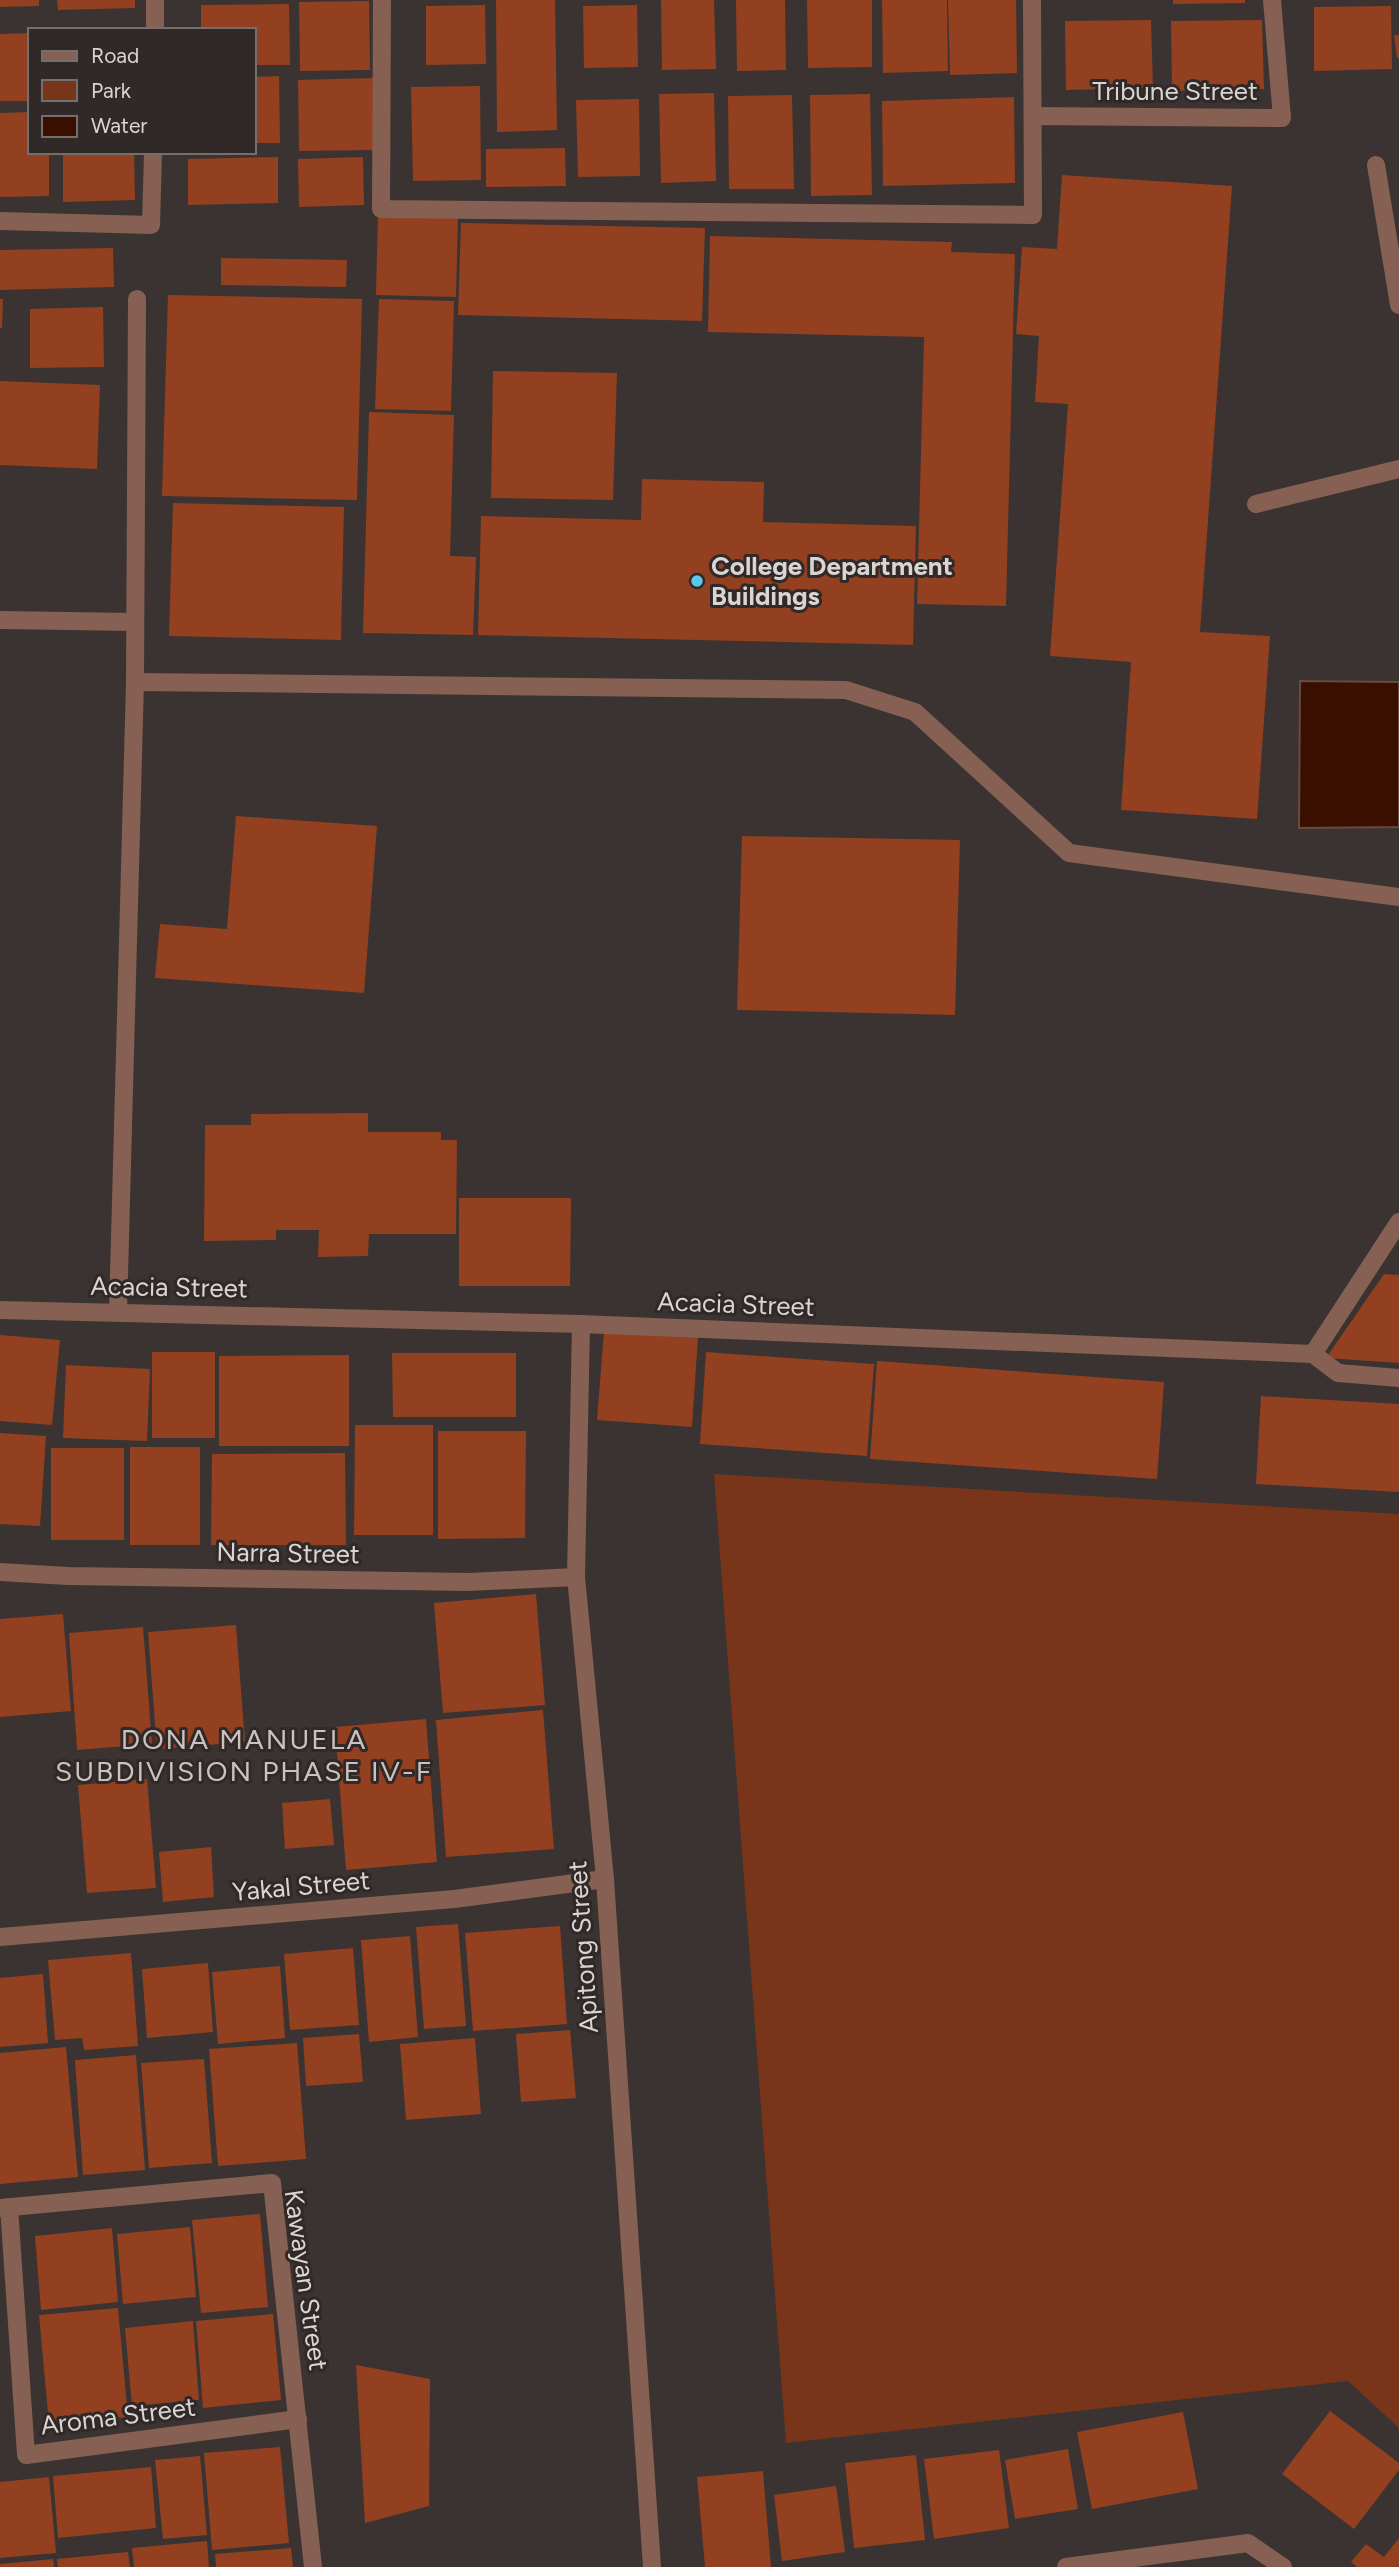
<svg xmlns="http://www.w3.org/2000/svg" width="1399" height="2567" font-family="Figtree,sans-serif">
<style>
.green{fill:#793519}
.water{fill:#3a0f00;stroke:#6a4a3f;stroke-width:2}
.building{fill:#92401f}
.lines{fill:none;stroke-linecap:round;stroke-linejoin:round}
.service{stroke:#866052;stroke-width:18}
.minor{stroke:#866052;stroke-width:18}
.tertiary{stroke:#866052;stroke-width:18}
.poi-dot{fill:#5dc7e8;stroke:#302927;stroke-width:2.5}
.labels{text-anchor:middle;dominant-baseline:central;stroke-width:6;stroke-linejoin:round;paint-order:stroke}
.street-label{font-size:26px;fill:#d9d5d3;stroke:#302927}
.poi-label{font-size:26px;font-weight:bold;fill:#d9d5d3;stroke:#302927;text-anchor:start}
.neighbourhood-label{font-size:28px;letter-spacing:2px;fill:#cbc2bf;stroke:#302927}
</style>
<rect width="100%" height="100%" fill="#3a3331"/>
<!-- green -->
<path class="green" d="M714,1474L1399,1514V2428L1348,2381L786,2443Z"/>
<!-- water -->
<path class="water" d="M1300,681L1399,682V827L1299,828Z"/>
<!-- building -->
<g class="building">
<path d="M0,0H39V6L0,7Z"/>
<path d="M57,0H135V8L58,10Z"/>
<path d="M496,0H555L557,130L497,132Z"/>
<path d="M661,0H714L716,69L662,70Z"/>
<path d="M736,0H785L786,70L737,71Z"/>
<path d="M807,0H872V67L808,68Z"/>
<path d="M882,0H947L948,71L883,73Z"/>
<path d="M948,0H1016L1017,73L950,75Z"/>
<path d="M1173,0H1245V3L1173,4Z"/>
<path d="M369,1L370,70L300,71L299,2Z"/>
<path d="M289,4L290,65H254V30H201V5Z"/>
<path d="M485,5L486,64L426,65V6Z"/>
<path d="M637,5L638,67L584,68L583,6Z"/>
<path d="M1391,6L1392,69L1314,71V7Z"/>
<path d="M1151,20L1153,88L1066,90L1065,21Z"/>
<path d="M1262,20L1264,89L1172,91L1171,21Z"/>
<path d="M30,33V101H0V34Z"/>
<path d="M1394,35H1399V58H1397Z"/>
<path d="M279,76L280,143H254V77Z"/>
<path d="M373,78L374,150L299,151L298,80Z"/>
<path d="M480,86L481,180L413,181L411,87Z"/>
<path d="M714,93L716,181L661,183L659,94Z"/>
<path d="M870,94L872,195L811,196L810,95Z"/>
<path d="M792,95L794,189H729L728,96Z"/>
<path d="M1014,97L1015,183L883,186L882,101Z"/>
<path d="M639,99L640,176L578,177L576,100Z"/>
<path d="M30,112V152H49V196L0,197V113Z"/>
<path d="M565,148L566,186L486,187V149Z"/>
<path d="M63,152H134L135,200L63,202Z"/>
<path d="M278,157V203L188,205V159Z"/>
<path d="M363,157L364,205L299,207L298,159Z"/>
<path d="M1062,175L1232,186L1200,632L1270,636L1257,819L1121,810L1131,662L1050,656L1068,404L1035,402L1039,336L1016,334L1022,247L1057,249Z"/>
<path d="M378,215L458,216L456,297L376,295Z"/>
<path d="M461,223L705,228L702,321L458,315Z"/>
<path d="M710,236L952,242L951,252L1015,254L1006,606L917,604L924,337L708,332Z"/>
<path d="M113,248L114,287L0,290V250Z"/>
<path d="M221,258L347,260L346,287L221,285Z"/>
<path d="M168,295L362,299L357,500L162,496Z"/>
<path d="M0,299H3L2,328H0Z"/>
<path d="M379,299L454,301L451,411L375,409Z"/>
<path d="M103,307L104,367L30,368V309Z"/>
<path d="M493,371L617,373L613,500L491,498Z"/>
<path d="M0,381L100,385L97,469L0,465Z"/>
<path d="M369,412L454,415L450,556L476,557L473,635L363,633Z"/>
<path d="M642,479L764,482L763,522L916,526L913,645L478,635L481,516L641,520Z"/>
<path d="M173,503L344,507L341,640L169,636Z"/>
<path d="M236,816L377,826L364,993L155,978L160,924L227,929Z"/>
<path d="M742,836L960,840L955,1015L737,1010Z"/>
<path d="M368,1113V1132H441V1140H457L456,1234H369L368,1256L318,1257L319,1230H276V1240L204,1241L205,1125H251V1114Z"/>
<path d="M459,1198H571L570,1286H459Z"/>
<path d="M1384,1274L1399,1275V1363L1326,1358Z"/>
<path d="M604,1331L698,1337L692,1427L597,1420Z"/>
<path d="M0,1335L60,1340L52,1425L0,1421Z"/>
<rect x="152" y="1352" width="63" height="86"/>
<path d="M706,1352L874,1364L867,1456L700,1444Z"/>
<path d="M392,1353H516V1417H393Z"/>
<path d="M349,1355V1446H219V1356Z"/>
<path d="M877,1361L1164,1382L1157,1479L870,1459Z"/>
<path d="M66,1365L150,1369L147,1441L63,1438Z"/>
<path d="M1261,1396L1399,1404V1492L1256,1484Z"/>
<path d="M355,1425H433V1535H354Z"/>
<path d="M438,1431H526L525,1538L438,1539Z"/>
<path d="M0,1433L46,1436L40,1526L0,1524Z"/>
<rect x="130" y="1447" width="70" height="98"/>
<rect x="51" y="1448" width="73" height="92"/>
<path d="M345,1453L346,1545H211L212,1454Z"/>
<path d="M536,1594L545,1705L443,1713L434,1603Z"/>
<path d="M63,1614L71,1711L0,1717V1619Z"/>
<path d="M236,1625L245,1742L157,1749L148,1632Z"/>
<path d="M143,1627L152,1744L77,1750L69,1633Z"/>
<path d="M543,1710L554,1849L446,1857L436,1720Z"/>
<path d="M426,1719L437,1862L346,1870L335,1727Z"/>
<path d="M147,1779L156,1888L87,1893L78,1785Z"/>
<path d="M330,1799L334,1845L285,1849L282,1803Z"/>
<path d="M211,1847L214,1897L163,1902L159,1852Z"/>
<path d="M458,1924L466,2026L424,2029L416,1927Z"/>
<path d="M560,1926L567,2024L473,2031L465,1933Z"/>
<path d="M410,1936L418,2037L369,2042L361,1940Z"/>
<path d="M353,1948L359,2025L290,2030L284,1954Z"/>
<path d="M131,1953L138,2046L84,2050L82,2038L55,2040L48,1960Z"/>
<path d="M208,1963L213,2032L147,2038L142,1969Z"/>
<path d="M280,1966L285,2038L218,2044L212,1972Z"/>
<path d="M43,1974L48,2043L0,2047V1978Z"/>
<path d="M570,2030L576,2098L521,2102L516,2034Z"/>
<path d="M359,2034L363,2082L306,2086L303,2038Z"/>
<path d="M475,2038L481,2114L406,2120L400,2044Z"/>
<path d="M297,2043L306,2159L218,2166L209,2049Z"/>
<path d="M66,2047L78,2177L0,2184V2053Z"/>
<path d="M136,2055L145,2170L83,2175L75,2060Z"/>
<path d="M204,2059L212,2163L149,2168L141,2063Z"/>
<path d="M260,2214L268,2307L201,2313L192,2220Z"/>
<path d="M190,2227L196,2297L123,2304L117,2234Z"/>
<path d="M112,2228L118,2302L41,2310L35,2236Z"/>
<path d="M118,2308L128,2417L49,2423L39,2315Z"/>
<path d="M273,2314L281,2400L203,2408L196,2321Z"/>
<path d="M193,2321L199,2400L132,2406L125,2328Z"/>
<path d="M356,2365L430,2379L429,2506L365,2523Z"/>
<path d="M1330,2411L1399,2463V2470L1354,2529L1282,2474Z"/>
<path d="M1183,2412L1198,2489L1092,2509L1077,2432Z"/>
<path d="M280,2447L289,2543L212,2550L204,2453Z"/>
<path d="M1068,2449L1078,2509L1015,2519L1005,2460Z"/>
<path d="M999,2450L1009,2528L934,2539L924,2459Z"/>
<path d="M916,2455L925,2540L854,2548L845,2463Z"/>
<path d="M200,2456L207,2535L163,2539L155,2460Z"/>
<path d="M151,2467L156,2528L58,2538L53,2476Z"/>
<path d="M763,2471L771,2567H705L697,2477Z"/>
<path d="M49,2477L56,2553L0,2558V2482Z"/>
<path d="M836,2486L845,2552L782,2561L774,2495Z"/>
<path d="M1399,2538V2567H1357L1351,2562L1366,2544L1384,2557Z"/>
<path d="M207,2541L209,2567H134L132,2548Z"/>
<path d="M291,2548L293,2567H216L215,2554Z"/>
<path d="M128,2552L130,2567H58L57,2559Z"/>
<path d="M53,2559L54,2567H0V2564Z"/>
</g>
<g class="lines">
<!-- service -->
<g class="service">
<path d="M1256,504L1399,469"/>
<path d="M0,620L135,622"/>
<path d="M135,682L846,690L915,712L1069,853L1399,897"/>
<path d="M118,1312L135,682L137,299"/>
<path d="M1313,1354L1338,1373L1399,1378"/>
</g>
<!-- minor -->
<g class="minor">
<path d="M382,0L381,209L1033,215L1032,0"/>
<path d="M155,30V0"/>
<path d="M1033,116L1282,118L1272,0"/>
<path d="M1376,165L1399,305"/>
<path d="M0,221L151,225L153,152"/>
<path d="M0,1572L68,1576L468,1582L576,1577"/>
<path d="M0,1937L454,1899L605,1879"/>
<path d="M9,2207L26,2455L298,2419"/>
<path d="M0,2208L272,2183L313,2567"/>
<path d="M1066,2567L1248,2543L1283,2567"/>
</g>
<!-- tertiary -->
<g class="tertiary">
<path d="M0,1310L581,1324L1313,1354L1399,1222"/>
<path d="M581,1324L576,1577L605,1879L652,2567"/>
</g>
</g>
<!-- markers -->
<circle class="poi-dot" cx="697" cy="581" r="7"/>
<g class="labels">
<!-- street labels -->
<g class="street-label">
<text x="1175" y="91">Tribune Street</text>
<text transform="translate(169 1287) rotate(1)">Acacia Street</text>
<text transform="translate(736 1304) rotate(2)">Acacia Street</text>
<text transform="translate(288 1553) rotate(1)">Narra Street</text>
<text transform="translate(301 1886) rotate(-5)">Yakal Street</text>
<text transform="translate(583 1947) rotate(-94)">Apitong Street</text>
<text transform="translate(306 2280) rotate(82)">Kawayan Street</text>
<text transform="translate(118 2416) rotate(-7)">Aroma Street</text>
</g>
<!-- poi labels -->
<g class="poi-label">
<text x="711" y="566">College Department<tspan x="711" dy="30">Buildings</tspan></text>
</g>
<!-- neighbourhood labels -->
<g class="neighbourhood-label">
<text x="244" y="1739">DONA MANUELA<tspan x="244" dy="32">SUBDIVISION PHASE IV-F</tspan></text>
</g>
</g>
<!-- legend -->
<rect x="28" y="28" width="228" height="126" fill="#302927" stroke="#746e6c" stroke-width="2"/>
<rect x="42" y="51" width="35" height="10" fill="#866052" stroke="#746e6c" stroke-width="2"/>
<text x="91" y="63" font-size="21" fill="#d9d5d3">Road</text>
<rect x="42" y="80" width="35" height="21" fill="#793519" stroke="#746e6c" stroke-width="2"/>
<text x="91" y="98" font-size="21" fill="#d9d5d3">Park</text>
<rect x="42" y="116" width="35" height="21" fill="#3a0f00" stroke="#746e6c" stroke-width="2"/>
<text x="91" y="133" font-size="21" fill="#d9d5d3">Water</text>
</svg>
